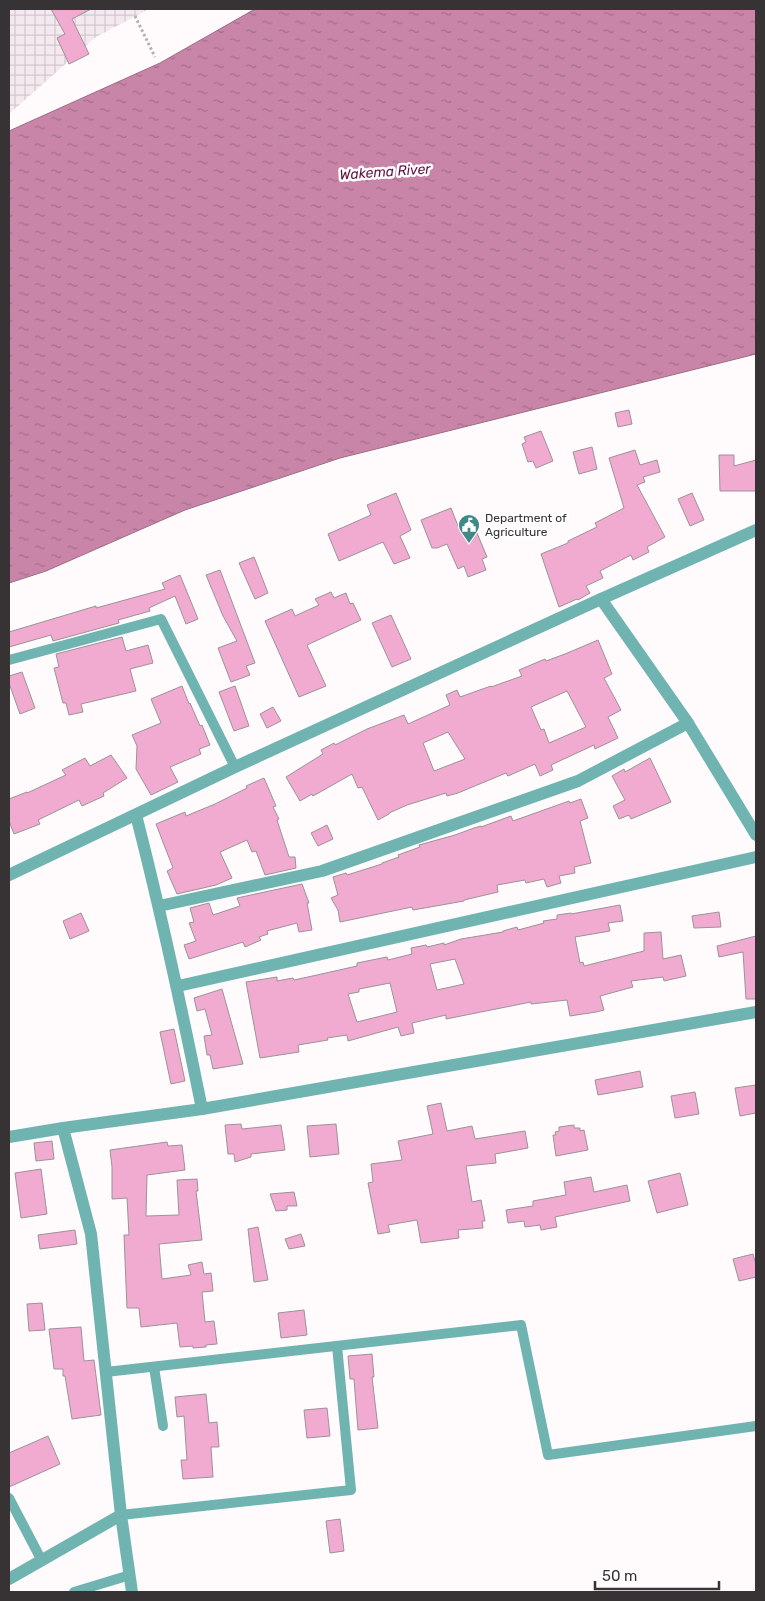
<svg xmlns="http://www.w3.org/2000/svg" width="765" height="1601" font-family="Rubik,sans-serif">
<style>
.industrial{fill:url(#industrial-grid)}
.water{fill:url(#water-ripples);stroke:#9d6c86}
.building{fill:#f2abd0;stroke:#9c9297;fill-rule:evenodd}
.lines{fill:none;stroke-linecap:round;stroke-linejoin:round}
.path{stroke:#b4b0b2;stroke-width:3;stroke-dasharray:2.5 2.5;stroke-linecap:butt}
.service{stroke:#70b4b2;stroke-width:10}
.minor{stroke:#70b4b2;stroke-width:12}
.tertiary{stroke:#70b4b2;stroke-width:12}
.labels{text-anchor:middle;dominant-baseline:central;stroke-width:5;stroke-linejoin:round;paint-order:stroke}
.poi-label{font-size:12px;fill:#373335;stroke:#fff;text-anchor:start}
.water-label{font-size:14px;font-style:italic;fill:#621144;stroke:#fff}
</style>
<defs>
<pattern id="industrial-grid" width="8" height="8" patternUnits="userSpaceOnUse" patternTransform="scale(1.25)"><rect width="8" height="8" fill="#f4e9ee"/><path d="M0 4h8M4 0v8" fill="none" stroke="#d2c8cd"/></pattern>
<pattern id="water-ripples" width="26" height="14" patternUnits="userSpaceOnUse" patternTransform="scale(1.25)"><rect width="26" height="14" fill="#c985a8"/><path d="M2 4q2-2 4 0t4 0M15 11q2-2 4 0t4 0" fill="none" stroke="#a46d8a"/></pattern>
</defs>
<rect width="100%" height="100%" fill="#fffafc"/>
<!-- industrial -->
<path class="industrial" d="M9,9H149L96,37L9,114Z"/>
<!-- water -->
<path class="water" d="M255,9H756V354L340,458L185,510L46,571L9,583V131L160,63Z"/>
<!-- building -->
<g class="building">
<path d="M51,9H91L72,19L89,54L69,64L57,38L65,34Z"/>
<path d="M629,410L632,424L618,427L615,413Z"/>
<path d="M541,431L553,461L536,468L533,461L528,462L522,444L526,442L524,437Z"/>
<path d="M592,447L597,469L579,474L573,452Z"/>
<path d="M635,450L640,465L657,460L660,472L643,477L645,482L637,485L665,537L647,547L649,552L633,560L631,555L600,571L603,578L586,586L590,593L578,600L577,599L559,607L541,554L568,543V541L597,527L595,523L624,508L609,458Z"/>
<path d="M719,455H734V466L756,460V491H720Z"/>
<path d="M396,493L411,530L400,536L410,558L394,564L383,542L339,561L328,534L371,515L367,505Z"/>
<path d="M692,493L704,520L690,526L678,499Z"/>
<path d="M451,508L458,526L470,521L475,534L477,533L487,557L482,559L486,570L468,577L464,566L458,569L447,544L437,548H432L421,520Z"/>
<path d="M254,557L268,593L255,599L239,563Z"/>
<path d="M220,570L255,663L246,666L250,675L231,682L218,648L237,641L223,616L206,575Z"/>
<path d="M180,575L198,619L186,624L175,596L149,608L150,611L118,620L119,623L53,641L51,635L9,647V632L96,606V608L165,589L162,583Z"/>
<path d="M331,592L334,598L346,593L350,604L353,603L361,620L307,645L326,686L299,697L265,621L292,609L295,616L319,605L315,599Z"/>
<path d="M391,615L411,659L392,667L372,623Z"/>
<path d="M122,637L126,651L148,645L153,663L130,669L136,691L81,704L83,712L69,715L66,703H63L54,668L59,667L56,654Z"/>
<path d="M598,640L612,674L604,678L621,710L608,717L618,738L595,749L594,745L551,765L553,770L540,776L535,764L508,776L506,773L458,793L447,796L446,793L407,805L389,813V814L378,820L362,787L358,788L352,774L313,796L312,794L300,801L286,777L323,754L321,750L334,743L335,745L367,729L404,715L408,724L450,705L446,695L457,690L460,697L491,686V687L522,676L519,670L545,659L546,661L565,654ZM567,691L586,727L549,743L544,729L541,730L531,707ZM448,732L465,759L434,771L423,743Z"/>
<path d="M22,672L35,708L20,714L9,683V676Z"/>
<path d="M182,686L189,704L190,703L200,726L202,725L210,745L199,749L201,754L170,767L178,782L151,795L136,769L137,746L132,735L161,723L151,699Z"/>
<path d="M235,686L249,726L234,731L219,692Z"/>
<path d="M273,707L281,721L267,728L260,714Z"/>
<path d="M111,755L127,778L103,793L104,796L82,806L79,800L38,820L40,824L14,834L9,821V799L27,792V793L66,775L62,770L85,758L90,766Z"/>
<path d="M650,758L671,802L631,819L629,815L619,819L613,806L625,800L612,776L624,769L625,772Z"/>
<path d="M264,778L276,806L273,807L279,819L277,820L289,857H295L296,868L265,875L256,851L252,852L247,840L220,852L232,878L216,885L177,894L167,871L173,868L156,824L185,812L186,816L215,804L247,788L246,786Z"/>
<path d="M581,799L588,818L580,821L591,863L574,867L575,873L559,876L561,883L547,887L544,879L526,883L525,880L497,885L498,892L464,900V901L413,910L412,907L340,922L338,910L331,898L338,895L333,877L346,873L347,875L382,864V863L399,857L398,855L420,847L419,845L455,835L474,828L481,826V827L511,816L513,821L569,801L570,803Z"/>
<path d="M327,825L333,839L318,846L311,833Z"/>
<path d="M302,884L309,903H307L312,930L299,932L297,923L267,931L268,934L259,937L261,940L245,947L243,942L189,959L184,945L196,941L189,923L194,922L190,908L209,903L213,915L240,906L237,898Z"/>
<path d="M620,905L623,921L608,923L610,931L575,937L580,963L583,962L584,966L644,951V933L661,932L663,959L681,955L686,976L664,981L663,977L631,981L633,987L600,996L604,1010L596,1012L570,1016L567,1000L531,1004V1002L446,1019V1015L412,1023L414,1033L401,1036L398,1027L348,1041L347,1035L327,1038L328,1040L298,1045L299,1052L260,1058L246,982L277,977V981L293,978L294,980L317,975L357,966V963L387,957L388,960L412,954L411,948L426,945L427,947L444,943V945L461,939L503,932V931L517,927L518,930L544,923L543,921L557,919V915L571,913V914ZM455,959L464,984L437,990L430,964ZM390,983L397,1012L357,1022L348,994L359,992V989Z"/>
<path d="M719,912L721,927L694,928L692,916Z"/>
<path d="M81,913L89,931L70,939L63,921Z"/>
<path d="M756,936V999H746L743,952L719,957L717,946Z"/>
<path d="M222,989L243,1064L213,1069L210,1055H207L204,1036L212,1035L205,1009L197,1011L194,998Z"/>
<path d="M174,1029L185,1081L171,1084L160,1032Z"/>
<path d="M640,1071L643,1087L598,1095L595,1080Z"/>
<path d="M756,1085V1113L740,1116L735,1088Z"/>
<path d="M695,1092L699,1114L675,1118L671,1096Z"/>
<path d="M441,1103L447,1131L472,1126L475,1139L525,1131L528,1148L495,1154L496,1163L466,1166L472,1202L481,1200L485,1221H482L483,1228L458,1230L459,1238L421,1243L417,1220L388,1225L390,1232L378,1234L368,1183L373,1182L371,1164L402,1160L398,1141L433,1134L427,1106Z"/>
<path d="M241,1124L242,1129L281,1125L285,1150L251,1154V1157L235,1162L234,1154H228L225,1125Z"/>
<path d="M336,1124L339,1154L310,1157L307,1126Z"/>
<path d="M574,1125V1128H580V1131L584,1130L588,1150L556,1156L553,1135H556L555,1132L559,1131V1127Z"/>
<path d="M52,1141L54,1159L36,1161L34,1143Z"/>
<path d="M167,1142L168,1146L182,1145L185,1170L147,1175L146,1216L179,1215L177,1180L197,1179L198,1191H196L202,1240L159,1244L162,1279L191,1275L188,1265L202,1262L204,1274L211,1273L213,1291L202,1292L205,1322L214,1321L217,1344L206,1345V1347L193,1348V1346L180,1347L177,1323L141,1327L139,1308H127L124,1235H129L127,1198L112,1199V1167L110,1150Z"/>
<path d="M41,1169L47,1214L21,1218L15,1173Z"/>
<path d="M680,1173L688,1205L657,1213L648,1181Z"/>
<path d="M591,1177L594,1192L627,1185L630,1201L555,1217L557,1227L541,1230L540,1225L525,1227L524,1221L508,1223L506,1210L533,1206V1201L566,1195L564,1182Z"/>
<path d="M294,1192L297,1206H287V1210L276,1211L270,1194Z"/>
<path d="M258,1227L268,1280L254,1282L248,1229Z"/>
<path d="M75,1230L77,1244L40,1249L38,1235Z"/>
<path d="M301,1234L305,1246L289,1249L285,1239Z"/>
<path d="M753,1254L756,1265V1277L739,1281L733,1259Z"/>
<path d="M42,1303L45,1330L29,1331L27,1304Z"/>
<path d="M304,1310L307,1335L281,1338L278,1313Z"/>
<path d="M81,1327L84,1361L94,1360L101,1415L72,1419L65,1376H63V1369H54L49,1329Z"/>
<path d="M372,1354L374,1377H372L378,1428L358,1430L354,1379H350L348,1356Z"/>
<path d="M206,1394L209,1423L217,1422L219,1447H211L213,1477L183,1479L181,1460H187L184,1416L177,1417L175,1397Z"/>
<path d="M327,1408L330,1436L307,1438L304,1410Z"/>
<path d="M48,1436L60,1464L9,1487V1453Z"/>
<path d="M340,1519L344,1551L330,1553L326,1521Z"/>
</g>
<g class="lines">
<!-- path -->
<path class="path" d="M135,16L155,57"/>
<!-- service -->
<g class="service">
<path d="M9,660L161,619L235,767"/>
<path d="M154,1367L163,1426"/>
<path d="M106,1372L521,1325L548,1455L756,1426"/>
<path d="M9,1498L42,1561"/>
<path d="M121,1515L351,1490L337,1346"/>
<path d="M74,1592L130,1575"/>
</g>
<!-- minor -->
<g class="minor">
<path d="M601,599L688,723L756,835"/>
<path d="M136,815C161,912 182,1010 202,1109"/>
<path d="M9,875L235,767L601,599L756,530"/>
<path d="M159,906L322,871L578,781L688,723"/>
<path d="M178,986L756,857"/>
<path d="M9,1137L63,1128"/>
<path d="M9,1579L121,1515"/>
</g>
<!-- tertiary -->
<path class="tertiary" d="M132,1592L121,1515L91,1234L63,1128L202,1109L756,1012"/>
</g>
<!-- icons -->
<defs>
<g id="civic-pin" transform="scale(1.125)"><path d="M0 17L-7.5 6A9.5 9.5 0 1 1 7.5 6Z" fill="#418987" stroke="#fff"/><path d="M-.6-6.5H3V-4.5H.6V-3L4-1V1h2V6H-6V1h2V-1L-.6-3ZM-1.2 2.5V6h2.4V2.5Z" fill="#fff"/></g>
</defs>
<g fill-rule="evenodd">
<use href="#civic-pin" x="469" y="525"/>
</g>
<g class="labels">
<!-- poi labels -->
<g class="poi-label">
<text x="485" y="518">Department of<tspan x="485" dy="14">Agriculture</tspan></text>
</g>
<!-- water labels -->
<g class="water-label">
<text transform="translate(385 172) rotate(-4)">Wakema River</text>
</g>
</g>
<!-- border -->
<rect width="765" height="1601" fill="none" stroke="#373335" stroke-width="20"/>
<!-- scale -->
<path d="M595 1581v8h124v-8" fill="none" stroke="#373335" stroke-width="2.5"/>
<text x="602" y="1581" font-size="15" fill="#373335" stroke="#ffffff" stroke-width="4" paint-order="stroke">50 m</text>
</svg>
